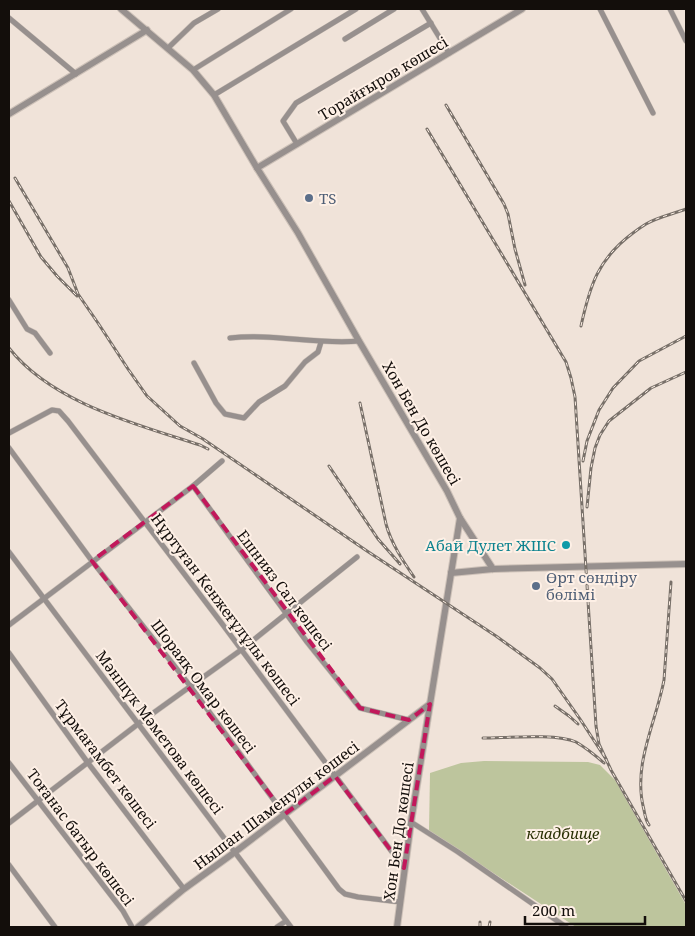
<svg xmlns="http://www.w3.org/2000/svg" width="695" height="936" font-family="'Noto Serif',serif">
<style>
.green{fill:#bdc59d}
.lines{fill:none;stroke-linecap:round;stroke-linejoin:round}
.minor-casing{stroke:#cdc1b8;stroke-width:6}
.tertiary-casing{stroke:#cdc1b8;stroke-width:8}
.minor{stroke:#97908e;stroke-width:5}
.tertiary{stroke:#97908e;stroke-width:6}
.rail-casing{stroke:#787069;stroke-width:3}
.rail{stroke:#fef0e6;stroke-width:1;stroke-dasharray:4;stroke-linecap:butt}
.marked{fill:none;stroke:#c2185b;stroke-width:4;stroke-dasharray:10 6;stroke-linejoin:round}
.service-dot{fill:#5c6f8a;stroke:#fef0e6;stroke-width:2}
.culture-dot{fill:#0f9aa8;stroke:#fef0e6;stroke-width:2}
.labels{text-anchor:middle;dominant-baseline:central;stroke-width:4;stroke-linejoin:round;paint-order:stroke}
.street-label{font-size:15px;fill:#130e0b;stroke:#fef0e6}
.service-label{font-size:15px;fill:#4e5e75;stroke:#fef0e6;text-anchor:start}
.culture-label{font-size:15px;fill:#0d838f;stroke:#fef0e6;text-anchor:end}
.park-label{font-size:15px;font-style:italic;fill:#292f03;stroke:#fef0e6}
</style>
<rect width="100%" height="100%" fill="#f0e3d9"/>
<!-- green -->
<path class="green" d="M484,761L588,762L600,765L615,780L686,905V927H576L429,831L430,773L461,763Z"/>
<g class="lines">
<!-- minor casing -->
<g class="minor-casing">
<g id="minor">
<path d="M422,9L449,53"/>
<path d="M600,9L653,113"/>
<path d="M670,9L686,41"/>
<path d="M9,18L76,74"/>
<path d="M345,39L394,9"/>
<path d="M168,48L194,23L218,9"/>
<path d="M193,70L291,9"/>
<path d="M214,95L356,9"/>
<path d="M297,144L283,121L296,103L431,23"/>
<path d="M9,300L27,329L35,333L50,353"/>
<path d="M230,338C273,333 316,345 359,341"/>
<path d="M194,363L216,403L225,414L244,418L259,402L285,386L305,362L318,352L321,342"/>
<path d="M9,433L52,410L59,411L68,421L220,621L404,868"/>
<path d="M9,448L92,561L191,687L339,889L345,894L358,897L400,902"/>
<path d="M193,486L307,642L360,708L409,720"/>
<path d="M9,552L291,927"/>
<path d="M9,625L193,486L222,461"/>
<path d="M9,653L88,763L184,889"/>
<path d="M9,763L123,911L132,927"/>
<path d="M411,822L458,852L566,927"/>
<path d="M9,823L138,724L241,650L357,557"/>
<path d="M9,865L55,927"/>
<path d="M277,927L286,921"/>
</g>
</g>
<!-- tertiary casing -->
<g class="tertiary-casing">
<g id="tertiary">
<path d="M121,9L193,70L214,95L257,168L298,233L359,341L447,491L460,518L411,822L397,927"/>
<path d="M9,114L147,30"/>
<path d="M257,168L522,9"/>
<path d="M460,518L493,569"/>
<path d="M451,573L493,569L686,564"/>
<path d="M138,927L184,889L235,852L430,704"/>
</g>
</g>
<!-- minor -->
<use href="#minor" class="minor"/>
<!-- tertiary -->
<use href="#tertiary" class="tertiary"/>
<!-- rail casing -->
<g class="rail-casing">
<g id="rail">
<path d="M446,105L504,204L508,214L515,249L525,285"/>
<path d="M427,129L566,362L571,378L575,397L596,726L599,744L611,770L686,901"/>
<path d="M15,178L68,268L78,294L98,323L128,369L147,396L180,426L203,439L367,551L496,636L540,668L552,679L580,719L606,759"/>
<path d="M9,201L41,257L57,276L77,296"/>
<path d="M581,326C590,285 598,259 633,233C637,230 641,227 646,224C658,217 673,214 686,209"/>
<path d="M9,348C52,403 136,424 200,445L208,449"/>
<path d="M360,403L386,524C391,543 403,561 414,577"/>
<path d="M583,461L587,441L599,410L613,388L639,361L686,336"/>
<path d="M329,466L378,539L400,564"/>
<path d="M587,507L591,468L595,448L600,435L609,421L651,388L686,372"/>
<path d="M555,706L569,716L578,724"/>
<path d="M483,738C506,738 556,733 576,742C586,748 595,755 604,763"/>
<path d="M649,825C646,821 645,816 644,810C632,765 656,723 664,680L671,582"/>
<path d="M480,927V922"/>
<path d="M489,927L490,922"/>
</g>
</g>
<!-- rail -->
<use href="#rail" class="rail"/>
</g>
<!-- marked area -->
<path class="marked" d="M193,486L360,708L409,720L430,704L404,868L335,776L285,814L92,561Z"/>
<!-- markers -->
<g class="service-dot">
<circle cx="309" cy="198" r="5"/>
<circle cx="536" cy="586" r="5"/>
</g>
<circle class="culture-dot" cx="566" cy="545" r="5"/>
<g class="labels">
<!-- street labels -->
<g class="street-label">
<text transform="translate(383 78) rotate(-31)">Торайғыров көшесі</text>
<text transform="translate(422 423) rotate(60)">Хон Бен До көшесі</text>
<text transform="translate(285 590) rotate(53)">Ешнияз Сал көшесі</text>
<text transform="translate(226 609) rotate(53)">Нұртуған Кенжеғұлұлы көшесі</text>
<text transform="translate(204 686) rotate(53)">Шораяқ Омар көшесі</text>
<text transform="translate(160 732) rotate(53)">Мәншүк Мәметова көшесі</text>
<text transform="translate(106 764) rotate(53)">Тұрмағамбет көшесі</text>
<text transform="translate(276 805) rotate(-37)">Нышан Шаменулы көшесі</text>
<text transform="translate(398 831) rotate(-82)">Хон Бен До көшесі</text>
<text transform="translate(81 837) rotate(53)">Тоғанас батыр көшесі</text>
</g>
<!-- service labels -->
<g class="service-label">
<text x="319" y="198">TS</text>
<text x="546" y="577">Өрт сөндіру<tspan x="546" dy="17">бөлімі</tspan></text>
</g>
<!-- culture labels -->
<g class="culture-label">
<text x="556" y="545">Абай Дулет ЖШС</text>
</g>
<!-- park labels -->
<g class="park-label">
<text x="563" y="833">кладбище</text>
</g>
</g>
<!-- border -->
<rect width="695" height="936" fill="none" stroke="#130e0b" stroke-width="20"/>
<!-- scale -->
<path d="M525 916v8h120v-8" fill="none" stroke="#130e0b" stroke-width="2.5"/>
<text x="532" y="916" font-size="15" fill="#130e0b" stroke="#fef0e6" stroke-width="4" paint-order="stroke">200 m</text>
</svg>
